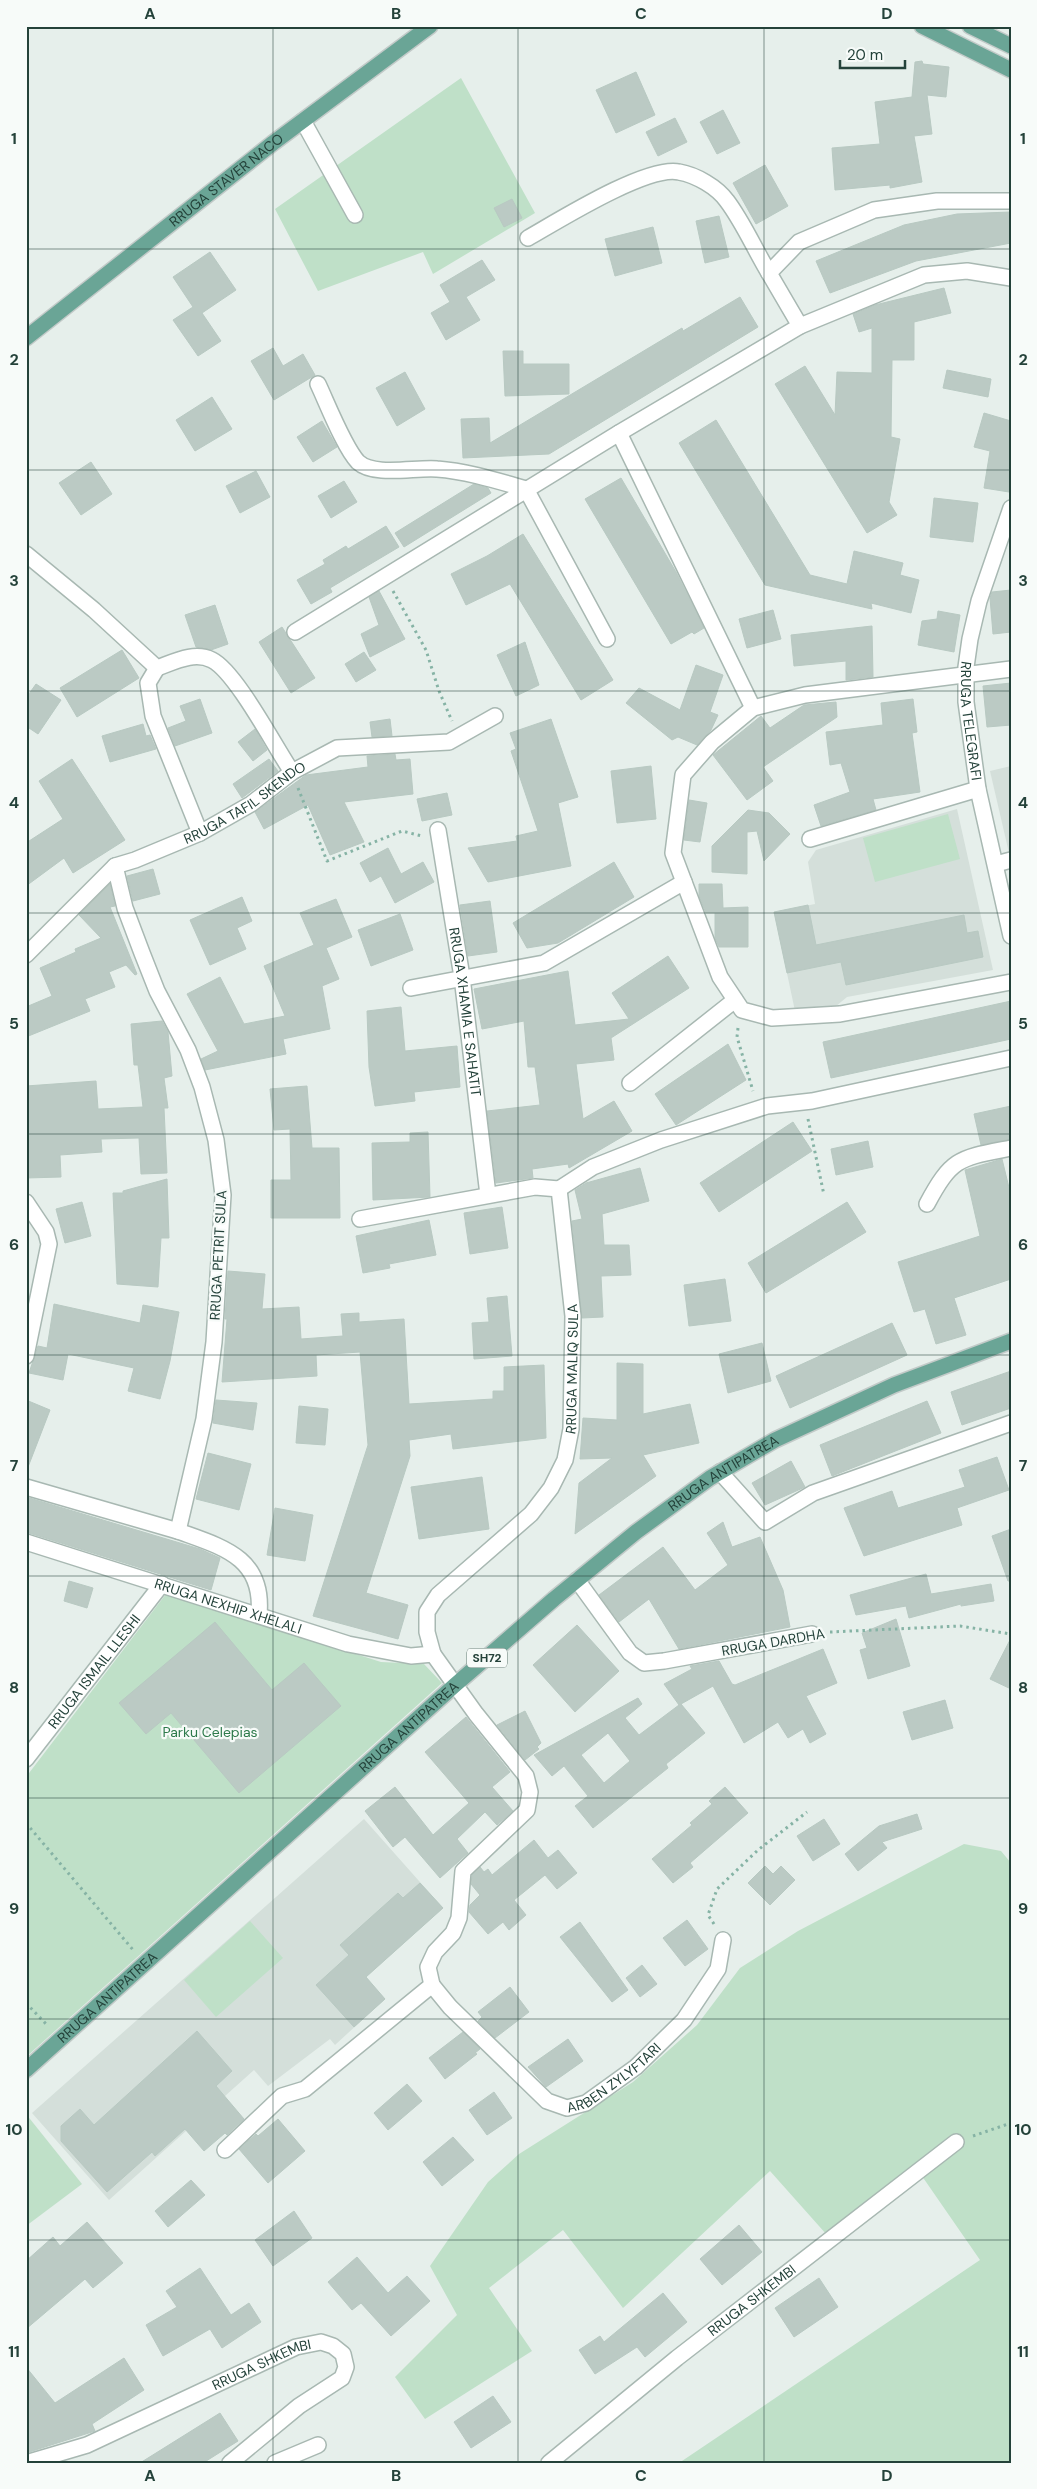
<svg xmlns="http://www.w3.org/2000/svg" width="1037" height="2489" font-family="'DM Sans',sans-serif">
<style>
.built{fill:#d4dfda}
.green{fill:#bfe0c8}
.building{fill:#bbcac4;stroke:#b8c9c2;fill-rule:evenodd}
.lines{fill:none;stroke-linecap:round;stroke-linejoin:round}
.minor-casing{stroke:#a8b8b2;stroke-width:18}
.major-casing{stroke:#c2cac8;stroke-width:18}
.path{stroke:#86b3a5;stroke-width:3;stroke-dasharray:2.5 4;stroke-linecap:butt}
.minor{stroke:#fff;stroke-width:15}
.major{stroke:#6aa596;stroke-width:15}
.grid{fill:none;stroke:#24423a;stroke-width:1;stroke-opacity:0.55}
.labels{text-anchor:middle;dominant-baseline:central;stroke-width:4.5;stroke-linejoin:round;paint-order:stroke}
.shield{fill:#f7fbf9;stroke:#637a73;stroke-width:1}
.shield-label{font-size:12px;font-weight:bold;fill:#24423a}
.street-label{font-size:14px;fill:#24423a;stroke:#f7fbf9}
.park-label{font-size:14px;fill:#2d7a4b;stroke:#f7fbf9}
.neatline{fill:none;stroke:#24423a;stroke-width:2}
.grid-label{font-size:16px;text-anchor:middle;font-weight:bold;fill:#24423a}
</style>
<rect width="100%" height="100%" fill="#e6efeb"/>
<!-- built -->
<g class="built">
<path d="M1011,766V853H1009L990,771Z"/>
<path d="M957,809L993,970L847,997L830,1011H795L774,912L815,904L808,862L816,850Z"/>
<path d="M364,1819L443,1908L366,1977L385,1999L335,2045L330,2039L268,2086L254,2070L109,2200L32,2113Z"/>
</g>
<!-- green -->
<g class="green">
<path d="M461,78L535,213L433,274L423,252L318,291L275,209Z"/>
<path d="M948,814L960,859L875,882L863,838Z"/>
<path d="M166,1594L381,1662L424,1664L442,1683L26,2057V1777Z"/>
<path d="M964,1844L1001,1851L1011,1863V2463H679L980,2260L915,2166L827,2235L770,2171L623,2308L563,2230L489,2288L532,2351L425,2419L395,2377L457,2315L430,2266L488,2182L519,2154L633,2082L697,2025L740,1968L798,1931Z"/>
<path d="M250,1921L283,1958L216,2017L184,1980Z"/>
<path d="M26,2114L82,2184L26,2226Z"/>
</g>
<!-- building -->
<g class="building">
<path d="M922,61L923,64L949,67L946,97L927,95L932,134L914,136L922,182L890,188V185L835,190L832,148L880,144L875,102L912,97L915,62Z"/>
<path d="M636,72L655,115L616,133L596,90Z"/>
<path d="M723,110L740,143L717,154L700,122Z"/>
<path d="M675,118L687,142L658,156L646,132Z"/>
<path d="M765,165L788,206L756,224L733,183Z"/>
<path d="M512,199L522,218L504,227L494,208Z"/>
<path d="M1011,212V243L916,261L830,293L816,261L904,225L957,214Z"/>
<path d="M719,216L729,257L705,263L696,221Z"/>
<path d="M653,227L662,263L615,276L605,239Z"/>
<path d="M210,252L236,290L202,313L221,341L198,356L173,320L193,307L173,277Z"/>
<path d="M482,260L495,280L466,297L480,320L446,340L431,313L450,302L440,285Z"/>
<path d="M944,288L951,313L914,322V360H892L891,437L900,439L889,502L897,515L867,533L775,384L805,366L835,415L837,372L872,373V328L859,332L853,314L875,305Z"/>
<path d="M740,297L758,327L549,454L463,458L461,419L489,418L490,443L682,328L683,331Z"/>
<path d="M273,348L283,366L303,354L315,375L274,400L251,361Z"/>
<path d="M503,351H523V364H569V394L505,396Z"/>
<path d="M947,370L991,379L988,397L943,388Z"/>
<path d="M405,372L425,409L397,426L376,388Z"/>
<path d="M212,397L232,429L195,451L176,420Z"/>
<path d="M984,413L1011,421L1009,492L984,488L990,451L974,447Z"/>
<path d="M716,420L810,575L847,584L854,551L903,563L900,575L919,580L911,613L871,603L872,609L765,585L679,443Z"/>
<path d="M322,421L337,447L313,462L297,437Z"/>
<path d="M91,462L112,494L81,515L59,483Z"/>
<path d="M256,471L270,497L240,513L226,486Z"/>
<path d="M621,478L676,572L704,628L694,634L692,632L671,644L585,499Z"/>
<path d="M344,481L357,502L331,518L318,496Z"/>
<path d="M474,484L488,488L491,493L404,547L395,533Z"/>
<path d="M934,498L978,503L973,542L930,537Z"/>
<path d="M386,526L399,547L330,588L332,592L311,604L297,580L325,564L323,560L346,546L348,549Z"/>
<path d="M523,534L613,680L581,700L510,584L466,605L451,574L487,556Z"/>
<path d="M1011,590V632L993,634L990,598L992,592Z"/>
<path d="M379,591L405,639L370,657L361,634L379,625L369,597Z"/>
<path d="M215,605L228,644L211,650L196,647L185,615Z"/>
<path d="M773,610L781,639L747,648L739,619Z"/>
<path d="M938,611L960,615L954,652L918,645L922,621L937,619Z"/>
<path d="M872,626L873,677L846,680V661L794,666L791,635Z"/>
<path d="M282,627L315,678L291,693L259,642Z"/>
<path d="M525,642L539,685L516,696L497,655Z"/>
<path d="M122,650L139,678L77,717L60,688Z"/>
<path d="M364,652L376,670L356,682L345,664Z"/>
<path d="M696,665L723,675L710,712L718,715L711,730L697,745L678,737L672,740L626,703L639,688L680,710Z"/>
<path d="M1011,683V725L987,727L983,686Z"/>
<path d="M36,684L61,700L38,734L26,726V698Z"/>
<path d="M200,699L212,733L175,746L168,728L186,721L180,706Z"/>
<path d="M913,699L917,732L912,733L920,792L873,799L876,810L821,826L814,805L850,792L841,763L830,765L826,732L883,725L881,703Z"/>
<path d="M836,702L837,717L763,767L773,781L747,800L713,755L761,716L770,728L804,705Z"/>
<path d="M390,719L392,736L372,737L370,722Z"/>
<path d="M551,719L578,797L558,803L571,866L488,882L468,848L517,841L516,836L538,831L511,751L516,749L510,733Z"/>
<path d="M143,724L146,736L150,735L156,749L110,762L102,736Z"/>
<path d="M255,729L267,750L253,761L238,742Z"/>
<path d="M395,754L396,760L410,759L413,794L344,802L364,842L330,855L308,805L264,829L255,812L306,775L368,767L367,756Z"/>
<path d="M72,759L125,840L73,873L64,858L26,886V843L63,819L39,781Z"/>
<path d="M269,759L278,771L242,798L233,784Z"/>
<path d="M651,766L656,819L617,823L611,771Z"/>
<path d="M447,793L452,815L422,821L417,799Z"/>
<path d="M689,800L707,803L700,842L684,840Z"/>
<path d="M748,810L769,813L790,834L764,861L757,831L747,832V874L712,872V846Z"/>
<path d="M388,848L401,874L423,862L434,882L395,903L381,876L370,882L360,863Z"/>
<path d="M614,862L634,897L558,943L527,948L513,923Z"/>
<path d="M153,869L160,894L133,901L127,876Z"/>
<path d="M110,884L115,906L110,907L137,974L135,975L126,965L109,972L115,987L85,999L90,1011L26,1037V1007L52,996L40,968L76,952L75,949L101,938L79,915Z"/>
<path d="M699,884H722L723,908L748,907V947H719L715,938V913H706L699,896Z"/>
<path d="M242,897L252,921L237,928L246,949L210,965L190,920Z"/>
<path d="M336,899L352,937L326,948L339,979L322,986L330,1029L283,1039L286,1054L205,1070L201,1059L218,1051L187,994L220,977L244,1024L285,1016L264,966L314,945L300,913Z"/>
<path d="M490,901L497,952L468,956L460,905Z"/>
<path d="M808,905L816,945L964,915L967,933L978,931L983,957L846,985L841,962L787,973L774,912Z"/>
<path d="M400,914L413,950L371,966L358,930Z"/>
<path d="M668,956L689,988L611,1038L614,1060L576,1064L583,1119L614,1101L632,1131L569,1168L568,1164L532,1169L533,1178L496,1183L487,1111L540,1105L535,1067H528L524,1021L482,1029L474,989L568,971L575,1025L629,1019L612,993Z"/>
<path d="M1011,1001V1039L831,1078L823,1042Z"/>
<path d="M401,1007L405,1051L457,1046L460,1087L414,1092L415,1101L375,1106L369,1067L367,1011Z"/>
<path d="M162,1021L168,1032L172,1076L164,1078L168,1108H164L167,1173L141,1174L139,1138L101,1139L102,1152L60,1155L61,1177L26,1178V1086L96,1081L98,1109L143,1107L138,1065H134L131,1024Z"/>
<path d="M728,1044L746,1080L676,1125L655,1094Z"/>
<path d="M307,1086L312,1148H339L340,1218H271V1180H291L290,1129L274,1130L270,1089Z"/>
<path d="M1011,1106V1139L981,1145L974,1114Z"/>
<path d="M793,1122L812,1151L719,1212L700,1183Z"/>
<path d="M428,1132L430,1197L373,1200L372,1143L410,1142V1133Z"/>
<path d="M868,1141L873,1167L836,1175L831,1149Z"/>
<path d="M1002,1159L1011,1196V1279L954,1298L966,1335L936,1344L925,1309L914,1312L898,1262L980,1236L965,1170Z"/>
<path d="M640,1168L649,1201L602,1214L604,1245H629L631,1275L601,1276L603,1317L582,1318L572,1221L582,1219L575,1190L586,1183Z"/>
<path d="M167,1179L169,1238H161L158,1287L117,1284L113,1193H123V1191Z"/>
<path d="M82,1202L91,1236L65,1243L56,1209Z"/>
<path d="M847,1202L866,1232L766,1293L748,1263Z"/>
<path d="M502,1207L508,1248L470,1254L464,1213Z"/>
<path d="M429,1220L436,1255L389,1264L390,1268L363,1273L356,1236Z"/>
<path d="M228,1271L265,1274L262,1309L299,1307L301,1339L343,1336L341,1314L359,1313V1322L404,1319L409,1404L493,1399V1391H504V1367L544,1365L546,1438L453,1449L451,1434L409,1440L410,1456L366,1593L408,1605L398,1639L313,1616L368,1445L360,1352L316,1355L317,1376L222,1382L227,1319H225Z"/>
<path d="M725,1279L731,1321L689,1326L684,1285Z"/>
<path d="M507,1296L512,1356L474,1359L472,1323L489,1322L487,1298Z"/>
<path d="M54,1304L140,1323L143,1305L179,1312L170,1361L160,1399L128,1391L134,1368L68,1354L63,1380L29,1373L38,1346L47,1348Z"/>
<path d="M892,1323L907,1355L790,1408L776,1376Z"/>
<path d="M762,1343L771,1381L728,1393L719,1354Z"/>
<path d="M617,1363L643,1364V1414L690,1404L699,1443L643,1455L656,1476L575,1534L579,1483L612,1458L580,1459L583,1418L617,1420Z"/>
<path d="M1011,1371V1408L962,1425L951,1392Z"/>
<path d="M26,1400L50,1410L28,1467H26Z"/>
<path d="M216,1400L257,1403L253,1430L213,1423Z"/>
<path d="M927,1401L941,1433L832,1476L820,1445Z"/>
<path d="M299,1406L328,1409L325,1445L296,1443Z"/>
<path d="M208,1453L251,1464L239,1510L196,1499Z"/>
<path d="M997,1457L1009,1490L957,1508L962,1525L864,1556L844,1508L892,1491L898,1508L965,1487L959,1470Z"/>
<path d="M791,1461L805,1487L765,1505L752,1483Z"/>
<path d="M482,1477L489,1529L419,1539L411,1487Z"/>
<path d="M26,1497L200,1549L220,1558L211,1590L26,1532Z"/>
<path d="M275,1508L313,1515L305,1561L267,1555Z"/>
<path d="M723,1522L732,1547L760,1537L783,1590L790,1627L679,1649L649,1599L619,1622L599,1595L663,1547L695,1590L728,1565L707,1533Z"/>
<path d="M1011,1529V1581H1008L992,1536Z"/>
<path d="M926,1574L931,1594L991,1584L994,1601L961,1606V1604L909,1618L906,1606L856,1615L850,1595Z"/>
<path d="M69,1581L93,1588L87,1608L64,1601Z"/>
<path d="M896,1619L910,1666L868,1679L860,1650L867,1648L862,1633Z"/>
<path d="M215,1622L272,1690L304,1663L341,1706L239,1793L171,1713L146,1734L119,1703Z"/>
<path d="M577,1625L619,1671L575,1712L533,1665Z"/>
<path d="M1011,1638V1689L990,1679Z"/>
<path d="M823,1649L837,1683L806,1696L826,1734L810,1743L803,1729L788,1738L778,1722L744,1743L713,1686L681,1704L705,1733L666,1764L668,1768L593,1828L575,1806L588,1796L564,1766L552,1776L534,1755L638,1698L642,1704L625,1718L639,1735L679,1705L664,1684L692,1669L690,1666L719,1661L732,1684L735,1685ZM608,1733L630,1761L604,1783L581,1755Z"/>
<path d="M945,1700L953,1728L912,1740L903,1712Z"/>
<path d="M525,1711L541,1743L537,1747L539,1749L525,1760L497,1725Z"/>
<path d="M466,1717L510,1772L492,1787L513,1811L497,1825L485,1812L457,1839L468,1853L440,1878L405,1837L393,1847L365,1811L395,1787L433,1835L469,1803L425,1752Z"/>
<path d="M725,1787L748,1813L690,1863L693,1867L673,1883L652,1859L692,1825L690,1823L712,1804L709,1801Z"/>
<path d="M917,1814L922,1829L882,1842L887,1848L858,1871L845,1854L879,1826Z"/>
<path d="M824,1819L840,1844L813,1861L797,1836Z"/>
<path d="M534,1840L548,1858L558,1850L577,1873L557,1889L545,1875L514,1900L526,1915L509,1930L503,1922L488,1934L469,1912L470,1905L480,1895L471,1884L472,1875L480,1867L484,1872L488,1869L492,1875Z"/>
<path d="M765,1866L773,1874L781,1866L795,1880L770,1905L748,1883Z"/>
<path d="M420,1883L443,1908L366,1977L385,1999L354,2027L316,1985L349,1955L340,1945L398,1893L403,1898Z"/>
<path d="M687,1920L708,1949L685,1966L663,1938Z"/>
<path d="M580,1922L628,1990L612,2002L560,1937Z"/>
<path d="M642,1965L657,1984L640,1997L626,1978Z"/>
<path d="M510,1987L529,2012L495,2038L478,2021L482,2017L478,2012Z"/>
<path d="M197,2031L232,2071L216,2086L244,2119L227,2135L225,2133L204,2151L185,2129L155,2156L152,2152L107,2192L61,2141V2126L80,2109L94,2125Z"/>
<path d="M463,2032L480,2049L475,2053L477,2054L445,2079L429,2058Z"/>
<path d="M568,2039L583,2061L546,2087L528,2067Z"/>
<path d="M407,2084L422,2101L388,2130L374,2113Z"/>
<path d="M494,2092L512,2118L487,2135L469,2110Z"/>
<path d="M278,2119L305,2151L268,2183L239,2149L256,2134L258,2136Z"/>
<path d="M453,2137L474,2160L442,2186L423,2162Z"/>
<path d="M191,2180L205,2195L168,2227L155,2211Z"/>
<path d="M294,2211L312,2238L273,2266L255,2240Z"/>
<path d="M87,2222L123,2263L93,2288L85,2279L26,2329V2261L53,2237L60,2246Z"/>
<path d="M739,2225L762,2252L722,2285L700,2259Z"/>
<path d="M357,2257L388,2293L407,2276L430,2301L391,2336L361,2303L352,2310L328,2282Z"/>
<path d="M200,2268L231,2315L249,2303L261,2322L222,2348L210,2329L163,2356L146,2325L177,2307L166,2291Z"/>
<path d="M819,2278L838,2307L794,2337L775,2308Z"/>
<path d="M663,2293L687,2322L645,2357L637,2347L595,2374L579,2350L600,2336L604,2342Z"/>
<path d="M124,2358L144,2390L92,2424L95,2431L26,2453V2367L55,2403Z"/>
<path d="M493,2396L511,2422L471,2448L454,2422Z"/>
<path d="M220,2413L238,2441L203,2463H140Z"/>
</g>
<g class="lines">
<!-- minor casing -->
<g class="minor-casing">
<g id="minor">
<path d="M303,121L355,215"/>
<path d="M528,238C558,221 647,165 679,172C696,175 717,187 727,201C743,222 755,250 769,273"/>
<path d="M800,326L769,273L799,242L874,210L937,201H1011"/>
<path d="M318,384C327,403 344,447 358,462C374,477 416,467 437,469C466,471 498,481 526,489L607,639"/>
<path d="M619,433L753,708"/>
<path id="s1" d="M1011,508L979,601L970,639L966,667V702L978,789L1011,936"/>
<path d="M26,554L94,610L157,668C174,662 194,651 212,660C236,672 275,747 292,772"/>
<path d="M295,632L619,433L800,326L924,275L967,271L1011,278"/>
<path d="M157,668L148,683L153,716L200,833"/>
<path d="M1011,669L805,695L753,708L712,742L683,775L673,853L720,977L742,1010L772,1018L840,1014L1011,982"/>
<path id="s2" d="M438,830L462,977L488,1195"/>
<path d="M810,839L978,789"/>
<path d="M996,864L1011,860"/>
<path d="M115,866L125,908L142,953L157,991L188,1050L202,1087L216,1140L223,1195L214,1342L204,1419L178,1531C222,1547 264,1557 259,1614"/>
<path id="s3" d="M26,955L115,866L135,860L200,833L251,804L292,772L337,748L449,742L495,716"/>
<path d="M411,988L544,963L684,882"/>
<path d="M630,1083L735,1000"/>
<path d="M559,1189L593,1167L661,1140L767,1106L812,1101L1011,1058"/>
<path d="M26,1202L46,1232L49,1244L26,1356"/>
<path d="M927,1204C952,1157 960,1158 1011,1148"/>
<path d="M720,1472L765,1522L813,1493L1011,1423"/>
<path d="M26,1487L178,1531"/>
<path id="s4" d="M26,1542L348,1644L411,1656L433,1654"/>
<path d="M577,1580L630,1653L644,1663L664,1661L812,1634"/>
<path id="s5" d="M26,1759L162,1584"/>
<path id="s6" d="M432,1985L450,2007L547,2101L567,2108L586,2103L636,2067L684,2020L718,1969L723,1940"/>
<path id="s7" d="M225,2150L282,2096L305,2089L432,1985L428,1967L435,1952L453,1933L459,1918L463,1871L527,1810L530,1792L526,1776L476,1714L433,1654L427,1632V1612L438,1595L531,1514L551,1488L565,1460L571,1429L573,1316L559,1189L535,1187L360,1219"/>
<path id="s8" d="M26,2463L87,2445L296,2347L321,2342L333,2346L343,2354L346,2367L342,2378L299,2406L230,2463"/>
<path d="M275,2463L318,2445"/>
<path id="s9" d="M549,2463L677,2358L956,2142"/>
</g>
</g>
<!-- major casing -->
<g class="major-casing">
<g id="major">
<path d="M922,26L1011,70"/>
<path d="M970,26L1011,46"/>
<path id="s10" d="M26,338L273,143L430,26"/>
<path id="s11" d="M26,2070L455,1685L554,1599L636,1532L710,1478L775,1440L894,1385L1011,1341"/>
</g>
</g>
<!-- path -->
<g class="path">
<path d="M393,591L426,650L439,691L452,721"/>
<path d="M298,788L327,861L402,831L422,836"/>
<path d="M738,1028L737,1037L753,1091"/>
<path d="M808,1119L824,1195"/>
<path d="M830,1632L960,1626L1011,1634"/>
<path d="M26,1823L134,1951"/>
<path d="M714,1924L708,1915L717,1889L758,1850L807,1812"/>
<path d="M26,2003L48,2026"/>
<path d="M973,2136L1011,2123"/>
</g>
<!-- minor -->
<use href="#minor" class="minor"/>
<!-- major -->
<use href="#major" class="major"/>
</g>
<!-- grid -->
<path class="grid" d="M273,26V2463M518,26V2463M764,26V2463M26,249H1011M26,470H1011M26,691H1011M26,913H1011M26,1134H1011M26,1355H1011M26,1576H1011M26,1798H1011M26,2019H1011M26,2240H1011"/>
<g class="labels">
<!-- shield labels -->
<rect class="shield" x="467" y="1648.5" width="40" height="19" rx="4"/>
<g class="shield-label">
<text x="487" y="1658">SH72</text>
</g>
<!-- street labels -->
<g class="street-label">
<text stroke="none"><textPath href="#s10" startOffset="255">RRUGA STAVER NACO</textPath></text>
<text stroke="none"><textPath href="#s1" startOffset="220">RRUGA TELEGRAFI</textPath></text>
<text stroke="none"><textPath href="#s3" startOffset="271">RRUGA TAFIL SKENDO</textPath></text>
<text stroke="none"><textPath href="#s2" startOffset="184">RRUGA XHAMIA E SAHATIT</textPath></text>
<text transform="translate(218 1255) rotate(-87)">RRUGA PETRIT SULA</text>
<text stroke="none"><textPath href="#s7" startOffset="1010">RRUGA MALIQ SULA</textPath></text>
<text stroke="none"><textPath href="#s11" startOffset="919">RRUGA ANTIPATREA</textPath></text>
<text stroke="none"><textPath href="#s4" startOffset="212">RRUGA NEXHIP XHELALI</textPath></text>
<text transform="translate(773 1642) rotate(-10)">RRUGA DARDHA</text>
<text stroke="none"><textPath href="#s5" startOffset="111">RRUGA ISMAIL LLESHI</textPath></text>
<text stroke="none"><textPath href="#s11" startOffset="514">RRUGA ANTIPATREA</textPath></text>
<text stroke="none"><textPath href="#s11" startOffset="109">RRUGA ANTIPATREA</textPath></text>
<text stroke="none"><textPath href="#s6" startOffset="241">ARBEN ZYLYFTARI</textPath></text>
<text stroke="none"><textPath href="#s9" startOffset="260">RRUGA SHKEMBI</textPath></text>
<text stroke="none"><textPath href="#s8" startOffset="256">RRUGA SHKEMBI</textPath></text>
</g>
<!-- park labels -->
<g class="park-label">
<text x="210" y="1732">Parku Celepias</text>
</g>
</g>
<!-- border -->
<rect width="1037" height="2489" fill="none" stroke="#f7fbf9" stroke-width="55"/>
<!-- scale -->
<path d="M840 60v8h65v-8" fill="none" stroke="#24423a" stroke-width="2.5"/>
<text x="847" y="60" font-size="15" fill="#24423a" stroke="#f7fbf9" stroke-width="4" paint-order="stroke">20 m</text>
<rect x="28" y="28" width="982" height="2434" class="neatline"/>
<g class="grid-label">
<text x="150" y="19">A</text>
<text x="396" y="19">B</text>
<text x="641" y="19">C</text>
<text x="887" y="19">D</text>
<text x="14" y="144">1</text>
<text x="1023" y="144">1</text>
<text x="14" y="365">2</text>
<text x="1023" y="365">2</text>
<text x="14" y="586">3</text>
<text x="1023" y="586">3</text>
<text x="14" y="808">4</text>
<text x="1023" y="808">4</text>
<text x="14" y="1029">5</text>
<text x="1023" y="1029">5</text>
<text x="14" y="1250">6</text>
<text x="1023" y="1250">6</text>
<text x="14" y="1471">7</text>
<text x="1023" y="1471">7</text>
<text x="14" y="1693">8</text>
<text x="1023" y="1693">8</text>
<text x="14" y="1914">9</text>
<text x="1023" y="1914">9</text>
<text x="14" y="2135">10</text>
<text x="1023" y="2135">10</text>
<text x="14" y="2357">11</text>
<text x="1023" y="2357">11</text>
<text x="150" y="2481">A</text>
<text x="396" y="2481">B</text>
<text x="641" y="2481">C</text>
<text x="887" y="2481">D</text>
</g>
</svg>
